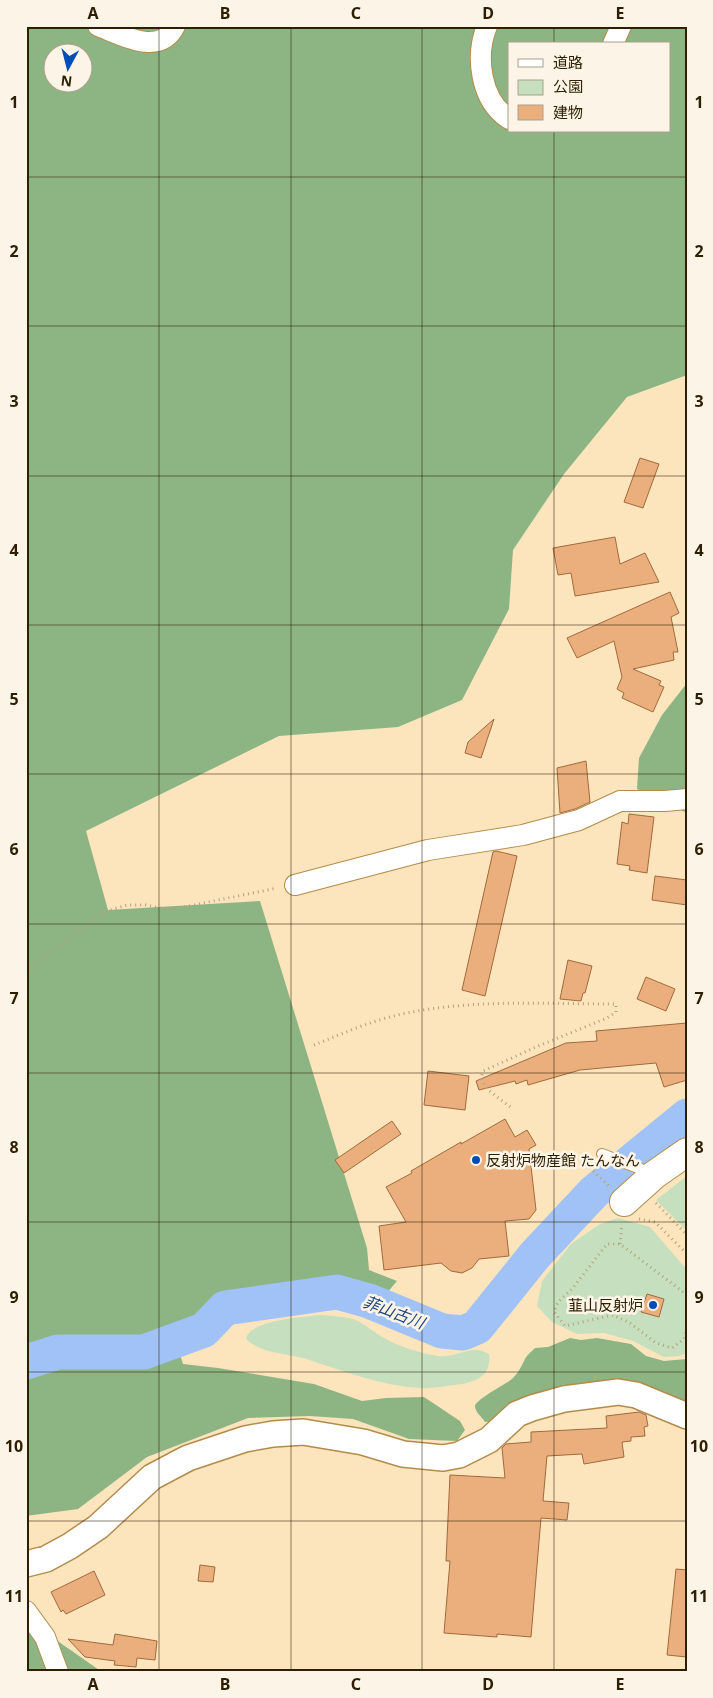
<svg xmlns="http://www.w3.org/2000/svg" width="713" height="1698" font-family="'Noto Sans','Noto Sans JP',sans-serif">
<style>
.green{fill:#c6e0bf}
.forest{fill:#8db583;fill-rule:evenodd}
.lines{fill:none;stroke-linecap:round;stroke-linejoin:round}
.river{stroke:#a0c2f7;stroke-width:35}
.building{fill:#ebaf7e;stroke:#a26a3b}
.service-casing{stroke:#b38c4b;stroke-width:12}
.minor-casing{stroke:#b38c4b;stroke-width:22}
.tertiary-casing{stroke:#b38c4b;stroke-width:28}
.secondary-casing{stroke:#b38c4b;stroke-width:30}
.path{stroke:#b5a07d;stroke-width:3;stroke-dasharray:1 4;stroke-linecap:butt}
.service{stroke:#fff;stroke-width:10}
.minor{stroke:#fff;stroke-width:20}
.tertiary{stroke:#fff;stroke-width:25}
.secondary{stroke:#fff;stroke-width:28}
.grid{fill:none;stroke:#2e1f03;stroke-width:1;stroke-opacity:0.55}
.poi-dot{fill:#004db7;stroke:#fcf4e7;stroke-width:2}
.labels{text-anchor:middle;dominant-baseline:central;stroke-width:5;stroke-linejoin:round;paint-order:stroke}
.poi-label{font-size:15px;fill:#2e1f03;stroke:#fcf4e7;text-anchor:start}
.water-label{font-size:16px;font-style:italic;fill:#1f4684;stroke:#fcf4e7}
.neatline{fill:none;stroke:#2e1f03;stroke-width:2}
.grid-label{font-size:16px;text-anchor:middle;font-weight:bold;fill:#2e1f03}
</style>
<rect width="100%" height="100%" fill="#fce4bd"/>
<!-- green -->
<g class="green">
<path d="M687,1176V1231L656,1200Z"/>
<path d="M618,1218L650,1227L687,1270V1353L679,1356L664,1357L633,1341L604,1333L577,1334L552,1322L537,1306L542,1281L571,1244L600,1224Z"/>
<path d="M320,1315C332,1316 347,1316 358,1321C367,1326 375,1333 384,1338C400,1347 420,1353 438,1356C458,1358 472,1343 489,1354C492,1377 474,1383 455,1385C444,1386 432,1389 421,1388C380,1386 341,1370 303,1358C283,1353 261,1353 246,1339C249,1320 304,1317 320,1315Z"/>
</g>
<!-- forest -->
<g class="forest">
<path d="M26,26H687V375L627,397L564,474L513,550L509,609L462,700L398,727L279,736L86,831L108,910L260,901L367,1248L369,1270L397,1281L386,1294H380L331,1284L224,1298L173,1333L183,1364L218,1368L314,1384L362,1401L386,1398L424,1397L460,1421L465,1430L457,1441L409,1439L353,1419L310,1416L248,1418L147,1457L78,1509L26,1516ZM509,44H669V131H509ZM52,52H82V82H52Z"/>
<path d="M687,683V813L637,789L639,758L662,715Z"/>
<path d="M570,1338L581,1340L597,1338L631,1344L646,1356L664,1361L687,1359V1401L664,1399L538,1397C529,1398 518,1398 510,1404C500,1411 500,1422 485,1422C482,1417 475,1412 475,1406C476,1400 500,1387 506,1383C516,1378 520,1369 525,1359C527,1355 532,1351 535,1348L548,1347Z"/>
<path d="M26,1619L102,1672H26Z"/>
</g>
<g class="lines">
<!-- river -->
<path class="river" d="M26,1362L58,1352H144L204,1330L225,1308L337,1292L369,1301L442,1331L463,1333L477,1327L535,1255L594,1192L687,1116"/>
</g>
<!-- building -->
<g class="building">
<path d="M640,458L659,464L643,508L624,502Z"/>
<path d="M615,537L620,564L645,553L659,582L575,596L571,573L558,575L553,548Z"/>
<path d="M670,592L679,613L671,617L678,652H673L674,660L633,669L661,681L659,685L664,687L653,712L622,698L624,693L617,689L622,677L614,641L577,658L567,638Z"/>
<path d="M494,719L481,758L465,753L468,742Z"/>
<path d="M586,761L590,802L575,809L560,813L557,768Z"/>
<path d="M629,814L654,817L647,873L629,870L630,866L617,864L622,822L628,824Z"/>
<path d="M496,851L517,856L485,996L462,990L493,852Z"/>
<path d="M655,876L687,880V905L652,900Z"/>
<path d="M568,960L592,966L585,993H583L581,1001L560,999Z"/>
<path d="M646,977L675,989L666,1011L637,999Z"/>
<path d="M687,1023V1080L664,1087L656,1063L580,1070L528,1085L527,1080L516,1084L515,1081L479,1090L476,1081L566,1043L597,1041L596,1031Z"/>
<path d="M428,1071L469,1076L465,1110L424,1105Z"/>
<path d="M505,1119L515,1137L527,1130L536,1145L529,1149L536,1210L529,1219L505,1221L509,1256L479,1259L472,1268L462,1273L451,1271L441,1263L384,1270L379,1226L406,1222L386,1187L412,1173L411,1171L461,1142V1144Z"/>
<path d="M392,1121L401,1134L344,1173L335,1160Z"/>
<path d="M647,1294L664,1299L659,1317L641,1312Z"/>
<path d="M639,1412L646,1415L648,1426L644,1427L645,1436L631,1437V1441L622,1442L624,1457L584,1464L582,1454L547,1456L543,1501L569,1503L567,1520L541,1518L531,1637L497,1634V1637L444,1633L450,1561H446L450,1475L505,1478L502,1448L506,1444L531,1442V1432L607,1428L606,1416Z"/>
<path d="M200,1565L215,1567L213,1582L198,1581Z"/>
<path d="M676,1569L687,1570V1657L667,1655Z"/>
<path d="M94,1571L105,1595L66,1614L63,1610L61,1612L51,1592Z"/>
<path d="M115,1634L157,1641L155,1660L137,1658L136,1667L114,1665L115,1661L85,1657L68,1639L113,1645Z"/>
</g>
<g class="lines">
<!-- service casing -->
<g class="service-casing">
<path id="service" d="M602,1154L651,1173"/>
</g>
<!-- minor casing -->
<g class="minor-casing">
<g id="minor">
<path d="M98,26C122,35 160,57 175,26"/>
<path d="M487,26C475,56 480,100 509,119"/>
<path d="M613,44L621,26"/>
<path d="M295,885L428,850L523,835L579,820L620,801H665L687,799"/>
<path d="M26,1611L45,1637L58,1672"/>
</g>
</g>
<!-- tertiary casing -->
<g class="tertiary-casing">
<path id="tertiary" d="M26,1564L46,1559L70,1546L98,1527L152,1477L188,1458L245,1439L273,1434L303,1432L363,1442L403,1454L443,1458L459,1455L489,1440L517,1414L532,1408L564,1399L618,1392L636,1395L687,1416"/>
</g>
<!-- secondary casing -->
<g class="secondary-casing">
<path id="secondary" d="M624,1202L654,1175L687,1152"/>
</g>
<!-- path -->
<g class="path">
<path d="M26,971L104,912L127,905H146L169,910L277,888"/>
<path d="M314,1045C344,1033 375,1019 407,1013C475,999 546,1004 616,1004V1012L607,1018L536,1047L483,1071L481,1079L487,1089L513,1109"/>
<path d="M586,1164L609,1186"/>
<path d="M656,1203L687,1235"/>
<path d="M639,1219L655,1222L687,1254"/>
<path d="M620,1244L622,1224"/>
<path d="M687,1295L620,1244H607L572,1289L558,1302L554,1312L565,1326L613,1315L630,1323L656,1343L672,1348L684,1339L687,1327"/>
</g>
<!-- service -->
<use href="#service" class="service"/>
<!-- minor -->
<use href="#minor" class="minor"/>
<!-- tertiary -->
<use href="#tertiary" class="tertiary"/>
<!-- secondary -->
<use href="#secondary" class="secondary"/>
</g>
<!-- grid -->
<path class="grid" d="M159,26V1672M291,26V1672M422,26V1672M554,26V44M554,131V1672M26,177H687M26,326H687M26,476H687M26,625H687M26,774H687M26,924H687M26,1073H687M26,1222H687M26,1372H687M26,1521H687"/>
<!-- markers -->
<g class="poi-dot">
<circle cx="476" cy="1160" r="5"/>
<circle cx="653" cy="1305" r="5"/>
</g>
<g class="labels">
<!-- poi labels -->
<g class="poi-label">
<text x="486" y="1160">反射炉物産館 たんなん</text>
<text x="643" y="1305" text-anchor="end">韮山反射炉</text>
</g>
<!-- water labels -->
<g class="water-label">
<text transform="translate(394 1312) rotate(21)">菲山古川</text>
</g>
</g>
<!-- border -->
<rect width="713" height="1698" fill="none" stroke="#fcf4e7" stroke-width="55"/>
<!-- legend -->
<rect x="508" y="42" width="162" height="90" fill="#fcf4e7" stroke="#aa9f8c"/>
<rect x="518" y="59" width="25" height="8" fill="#ffffff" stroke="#aa9f8c"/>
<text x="553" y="68" font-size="15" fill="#2e1f03">道路</text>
<rect x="518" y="80" width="25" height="15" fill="#c6e0bf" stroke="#aa9f8c"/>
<text x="553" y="92" font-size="15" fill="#2e1f03">公園</text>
<rect x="518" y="105" width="25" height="15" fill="#ebaf7e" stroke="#aa9f8c"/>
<text x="553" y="118" font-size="15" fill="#2e1f03">建物</text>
<!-- north arrow -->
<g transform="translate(68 68) rotate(187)"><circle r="24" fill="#fcf4e7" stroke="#aa9f8c"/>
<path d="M0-4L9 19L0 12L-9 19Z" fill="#004db7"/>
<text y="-8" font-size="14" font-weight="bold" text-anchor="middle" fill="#2e1f03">N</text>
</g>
<rect x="28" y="28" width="658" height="1642" class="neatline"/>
<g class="grid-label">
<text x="93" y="19">A</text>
<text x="225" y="19">B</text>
<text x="356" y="19">C</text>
<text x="488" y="19">D</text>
<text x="620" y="19">E</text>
<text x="14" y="108">1</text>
<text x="699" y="108">1</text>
<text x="14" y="257">2</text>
<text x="699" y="257">2</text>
<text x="14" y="407">3</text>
<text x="699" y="407">3</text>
<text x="14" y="556">4</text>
<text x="699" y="556">4</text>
<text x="14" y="705">5</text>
<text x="699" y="705">5</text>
<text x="14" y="855">6</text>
<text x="699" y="855">6</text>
<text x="14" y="1004">7</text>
<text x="699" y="1004">7</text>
<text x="14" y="1153">8</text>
<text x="699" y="1153">8</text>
<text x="14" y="1303">9</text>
<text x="699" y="1303">9</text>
<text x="14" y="1452">10</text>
<text x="699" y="1452">10</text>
<text x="14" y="1602">11</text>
<text x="699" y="1602">11</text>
<text x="93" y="1690">A</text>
<text x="225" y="1690">B</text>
<text x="356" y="1690">C</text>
<text x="488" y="1690">D</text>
<text x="620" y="1690">E</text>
</g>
</svg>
